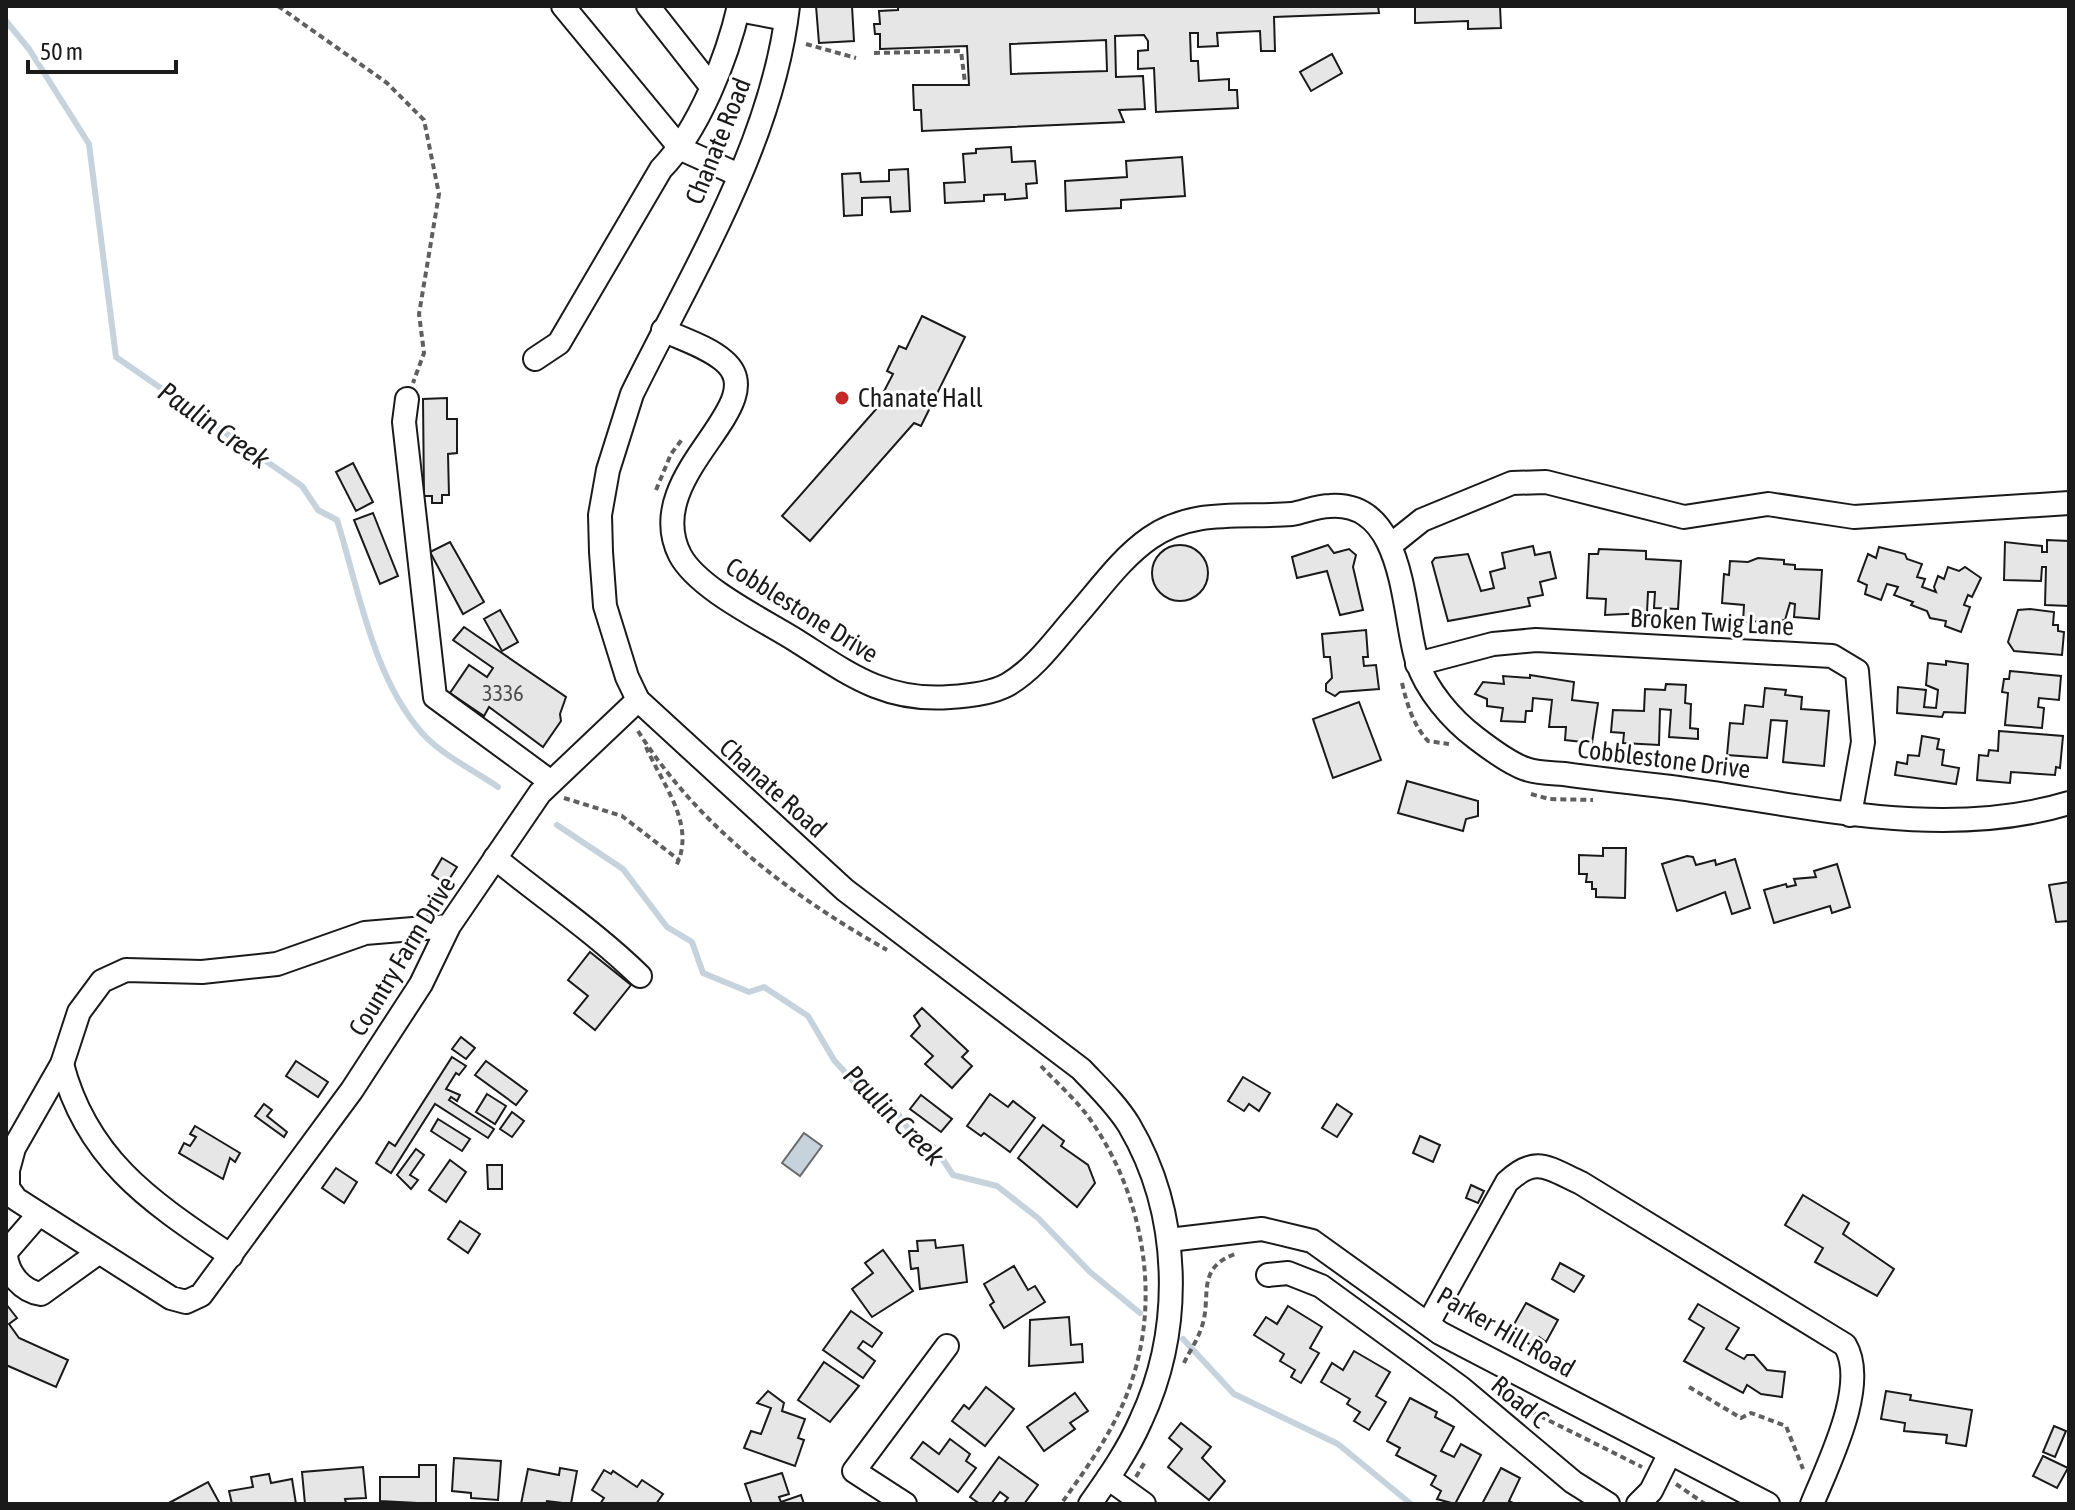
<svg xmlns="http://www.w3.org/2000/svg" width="2075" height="1510" font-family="'Asap Condensed',sans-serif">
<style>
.water{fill:#c6d2dc;stroke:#6a6a6a;stroke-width:2}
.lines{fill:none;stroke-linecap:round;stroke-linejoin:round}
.stream{stroke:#c6d2dc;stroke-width:6}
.building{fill:#e6e6e6;stroke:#1a1a1a;stroke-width:2;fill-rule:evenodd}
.minor-casing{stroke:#1a1a1a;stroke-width:26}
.path{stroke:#5f5f5f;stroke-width:4;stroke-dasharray:6 4;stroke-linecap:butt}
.minor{stroke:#fff;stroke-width:22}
.poi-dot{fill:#c62828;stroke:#fff;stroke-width:3}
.labels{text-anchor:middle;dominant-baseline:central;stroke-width:6;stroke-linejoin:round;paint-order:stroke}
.number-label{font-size:22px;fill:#4d4d4d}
.street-label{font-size:26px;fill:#1a1a1a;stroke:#fff}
.poi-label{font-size:26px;fill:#1a1a1a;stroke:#fff;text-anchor:start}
.water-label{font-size:28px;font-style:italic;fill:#1a1a1a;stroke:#fff}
</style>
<rect width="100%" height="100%" fill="#fff"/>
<!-- water -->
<path class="water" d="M804,1133L822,1146L800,1176L782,1163Z"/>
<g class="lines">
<!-- stream -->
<g class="stream">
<path d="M6,21L29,49L89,144L116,357L302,486L318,510L337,520C359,590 373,678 423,734C442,755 475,771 498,787"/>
<path d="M557,825L623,869L667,927L692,942L703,973L749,992L764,987L808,1016L834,1060L854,1082L894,1108L909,1130L936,1149L953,1175L997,1186L1038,1218L1090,1272L1140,1313"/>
<path d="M1183,1339L1234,1394L1338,1444L1411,1504"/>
</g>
</g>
<!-- building -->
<g class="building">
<path d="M816,6H852L854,41L819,43Z"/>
<path d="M898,6H1378L1379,13L1274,17L1275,51H1261L1260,31L1217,33L1218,46L1198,47V33H1190L1191,61H1198L1199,81L1229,79V90H1237L1238,108L1156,112L1154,68L1138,69V51L1148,50V41L1144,35L1115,36L1116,77L1143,76L1145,109L1119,110L1124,122L922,131L921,110H914L913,85H969L967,46L880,49V34H875L874,24H880L879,11L898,10ZM1106,40L1107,71L1011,74L1010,44Z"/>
<path d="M1415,6H1500L1501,28L1468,29V21L1415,23Z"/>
<path d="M1332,54L1342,73L1311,91L1300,72Z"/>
<path d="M1011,147L1012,162L1035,161L1037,183L1026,184L1027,198L1005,200V194L984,195V201L945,203L944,183L965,182L963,154L976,153V149Z"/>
<path d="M1182,157L1185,196L1121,200V208L1066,211L1065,181L1127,177L1126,161Z"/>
<path d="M908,169L910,211L891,212L890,197L862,198V215L844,216L842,174L860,173L861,182L889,181V170Z"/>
<path d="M922,316L965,337L921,426L914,423L810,541L782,516L885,399L881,397L893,374L887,371L899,346L906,349Z"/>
<path d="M447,398V419H457V453L448,454L449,495H442V503H432V496H424L423,399Z"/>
<path d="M353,463L373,502L356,511L336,472Z"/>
<path d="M373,513L398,576L380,584L354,520Z"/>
<path d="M2047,540L2069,541V606L2045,605L2046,567H2042L2041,581L2004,580L2005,542L2042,546V552H2047Z"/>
<path d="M450,542L484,602L463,614L430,552Z"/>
<path d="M1328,545L1334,553L1349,549L1356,555L1353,567L1363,610L1340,615L1327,571L1297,578L1292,557Z"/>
<circle cx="1180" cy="573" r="28"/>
<path d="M1533,546L1535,555L1550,552L1556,578L1540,582L1543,595L1528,598L1530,606L1448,621L1432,562L1435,558L1468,554L1481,591L1494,588L1490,572L1505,568L1502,553Z"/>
<path d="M1879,547L1905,554L1907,559L1922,564L1917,577L1925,579L1922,587L1936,592L1934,587L1938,576L1944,579L1948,567L1959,571L1965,567L1981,578L1972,597L1968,595L1964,605L1970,607L1961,632L1945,626L1946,621L1930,618L1927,611L1911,605L1913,602L1894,595L1898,587L1887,584L1881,600L1865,594L1867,585L1858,581L1868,554L1876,558Z"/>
<path d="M1599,549L1646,551V559L1681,561L1678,609L1654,608L1655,592H1648L1647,613L1605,615L1606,599L1587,598L1589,554H1598Z"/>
<path d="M1758,558L1784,560V564L1795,565V569L1822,570L1819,619L1794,617L1795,604L1790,603L1785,620L1743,622L1744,605L1722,603L1724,574L1729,575L1730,561L1748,562Z"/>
<path d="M2030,609L2054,612L2053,625H2058V631L2064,632L2062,655L2014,651L2008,642L2018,610Z"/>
<path d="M500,610L518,642L502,651L484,619Z"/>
<path d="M464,627L566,697L560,714L561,721L543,747L489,707L484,716L450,693L469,665L487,677L493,668L453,640Z"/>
<path d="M1366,630L1368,657H1363L1364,666L1376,665L1379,689L1340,692L1335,696L1326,691V684L1332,678L1330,657H1324L1322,634Z"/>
<path d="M1946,661L1968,664L1965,713L1944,712L1942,717L1897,713L1898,687L1926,690L1924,707L1936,708L1938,690L1926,685L1928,663L1946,665Z"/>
<path d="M2010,671L2061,676L2059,700L2039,698L2038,707L2044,708L2042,728L2005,725L2008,693L2002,692L2004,679H2009Z"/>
<path d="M1530,675L1574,682L1572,700L1598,703L1592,743L1565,740L1566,727H1549L1552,700L1533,698L1532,711H1526L1525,722L1501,721L1503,708L1487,706V699L1475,694L1483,682L1504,684L1503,676L1530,678Z"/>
<path d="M1666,684L1686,685L1685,703L1691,704L1690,728L1698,729V739L1669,737L1671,710L1660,709L1659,745L1623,743L1624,733L1611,732L1613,710L1644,711L1645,689L1665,690Z"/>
<path d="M1765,688L1786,690L1785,695L1802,697L1801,709L1829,711L1824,766L1783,762L1787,721L1771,720L1767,758L1727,755L1730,723L1743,724L1745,705L1763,707Z"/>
<path d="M1359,702L1381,760L1333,778L1313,719Z"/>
<path d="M1999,731L2063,736L2060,768L2056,767L2055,775L2011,772L2010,783L1977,780L1979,755L1988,756L1989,750L1998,751Z"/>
<path d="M1922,736L1939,739L1937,749L1944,750L1942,765L1959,768L1956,784L1895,775L1897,762L1907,764L1908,755L1919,756Z"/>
<path d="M1407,781L1478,801V816L1466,819L1463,831L1398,813Z"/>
<path d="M1603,848H1626L1625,898L1596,897V889H1592V882H1586L1587,874H1579V855L1603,856Z"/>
<path d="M1687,856L1693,857L1696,865L1715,860L1716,865L1735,859L1750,908L1732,914L1725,892L1677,911L1662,864Z"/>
<path d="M442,858L457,867L446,884L432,875Z"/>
<path d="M1837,864L1850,907L1832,913L1830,906L1774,923L1764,890L1786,884L1787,887L1796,885L1794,879L1816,877L1814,871Z"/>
<path d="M2069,882V921L2056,922L2049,885Z"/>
<path d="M590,952L631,985L595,1030L574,1013L588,996L568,980Z"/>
<path d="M922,1008L968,1051L962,1057L972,1066L952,1088L925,1064L933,1056L911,1036L920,1026L914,1016Z"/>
<path d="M461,1037L475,1048L466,1059L452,1049Z"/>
<path d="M452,1057L466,1066L459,1075L456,1073L446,1089L460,1095L457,1101L451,1097L449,1100L494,1129L488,1138L435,1104L391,1173L376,1163L389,1142L395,1146Z"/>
<path d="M296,1061L328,1082L318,1097L286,1076Z"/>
<path d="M486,1061L527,1091L516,1105L475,1075Z"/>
<path d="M1243,1077L1270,1093L1259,1111L1249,1104L1244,1111L1228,1101Z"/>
<path d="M487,1094L506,1106L495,1124L476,1112Z"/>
<path d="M990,1094L1008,1107L1013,1101L1035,1118L1010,1152L984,1133L981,1136L967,1126Z"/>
<path d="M921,1095L952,1119L941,1132L910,1109Z"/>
<path d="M264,1104L272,1110L267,1116L287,1132L284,1137L255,1116Z"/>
<path d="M1337,1104L1352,1114L1337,1137L1322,1128Z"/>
<path d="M512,1112L524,1121L512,1137L500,1129Z"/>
<path d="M438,1119L470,1139L462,1151L431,1131Z"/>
<path d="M1043,1125L1064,1141L1061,1146L1088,1165L1095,1183L1077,1207L1018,1158Z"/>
<path d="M195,1126L240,1153L235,1162L230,1158L223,1179L179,1153L184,1143L190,1146L196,1137L190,1134Z"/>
<path d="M1420,1136L1440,1145L1433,1162L1413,1153Z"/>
<path d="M416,1149L424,1155L410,1175L418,1180L411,1189L397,1175Z"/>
<path d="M450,1160L466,1172L446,1202L429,1190Z"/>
<path d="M487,1165H502V1189H488Z"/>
<path d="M336,1168L357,1182L344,1203L322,1188Z"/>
<path d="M1471,1185L1484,1191L1478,1203L1466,1198Z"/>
<path d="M1803,1195L1849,1223L1843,1234L1894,1269L1877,1296L1815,1262L1823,1248L1785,1225Z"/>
<path d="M460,1221L480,1234L468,1253L448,1239Z"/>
<path d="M935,1240L936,1248L963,1245L967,1282L920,1289L918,1268L911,1269L909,1251H918L917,1241Z"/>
<path d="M883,1250L913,1291L872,1317L852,1289L873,1273L865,1263Z"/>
<path d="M1560,1263L1584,1276L1574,1292L1552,1279Z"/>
<path d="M1014,1266L1028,1290L1035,1286L1045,1302L1004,1328L990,1305L994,1302L984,1284Z"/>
<path d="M1526,1303L1558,1320L1546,1342L1539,1337L1533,1346L1509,1333Z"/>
<path d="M6,1304L17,1318L9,1324L19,1338L68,1360L56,1387L6,1365Z"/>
<path d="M1698,1304L1739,1328L1726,1349L1744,1359L1747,1355H1754L1767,1370L1785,1372L1782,1397L1761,1394L1747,1385L1743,1393L1684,1361L1704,1328L1689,1319Z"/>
<path d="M1288,1306L1322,1327L1310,1348L1319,1353L1301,1383L1291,1377L1295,1370L1280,1361L1284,1354L1254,1335L1266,1317L1277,1324Z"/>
<path d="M851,1311L882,1333L872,1347L863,1341L858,1348L875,1361L863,1378L823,1350Z"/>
<path d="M1069,1317L1071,1345L1082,1344L1083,1362L1029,1366L1030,1320Z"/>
<path d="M1354,1351L1390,1372L1376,1396L1386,1402L1369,1430L1354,1421L1360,1412L1347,1404L1350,1399L1321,1382L1332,1363L1343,1370Z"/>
<path d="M824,1362L859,1386L830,1422L798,1400Z"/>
<path d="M986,1387L1014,1409L985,1446L952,1421L964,1405L969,1409Z"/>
<path d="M768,1391L784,1403L782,1411L805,1419L798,1438L804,1440L795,1466L744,1448L751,1431L761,1434L771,1408L757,1403Z"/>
<path d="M1886,1391L1911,1395L1910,1400L1972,1410L1966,1446L1946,1443L1947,1435L1904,1431L1905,1423L1881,1419Z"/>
<path d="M1075,1393L1088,1411L1070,1423L1075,1429L1044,1451L1027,1427Z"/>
<path d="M1410,1398L1437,1412L1435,1417L1454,1427L1441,1451L1454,1457L1461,1444L1481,1455L1455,1504L1437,1499L1441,1491L1431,1485L1436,1476L1396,1455L1400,1448L1387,1441Z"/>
<path d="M1181,1423L1211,1447L1202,1458L1225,1481L1209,1500L1168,1467L1182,1449L1169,1438Z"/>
<path d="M2054,1426L2066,1431L2055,1457L2043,1452Z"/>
<path d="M950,1439L970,1454L966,1461L976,1468L958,1492L911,1458L923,1442L939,1454Z"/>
<path d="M2043,1456L2068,1468L2057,1488L2033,1476Z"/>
<path d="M999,1457L1038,1485L1024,1504H1003L1008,1498L1000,1492L991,1504H980L970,1497Z"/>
<path d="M454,1458L501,1461L498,1500L471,1498V1493L452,1491Z"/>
<path d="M419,1465H436V1504L380,1501V1477H419Z"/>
<path d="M363,1467L366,1498L345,1499L346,1503L305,1504L302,1472Z"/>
<path d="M560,1468L577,1471L571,1504L547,1501L546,1504H521L528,1469L559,1475Z"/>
<path d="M1501,1468L1520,1478L1509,1501L1515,1504H1482Z"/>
<path d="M604,1470L611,1474L613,1471L637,1487L642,1480L663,1494L656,1504H600L604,1498L592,1490Z"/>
<path d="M782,1473L789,1494L779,1497L781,1502L801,1495L804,1504H752L745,1484Z"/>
<path d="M269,1474L271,1483L292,1479L296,1504H232L229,1491L253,1487L251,1477Z"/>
<path d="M208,1482L220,1504H167Z"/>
</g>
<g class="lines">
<!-- minor casing -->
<g class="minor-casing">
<g id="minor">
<path d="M563,6L681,149L739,175"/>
<path d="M648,6L710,85"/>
<path d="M788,6C773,142 692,272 632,394L608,470L600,515L601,552L605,606L627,677L638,700L845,890L1081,1069C1098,1087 1116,1104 1129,1125C1181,1213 1184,1328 1141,1420C1128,1450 1109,1477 1090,1504"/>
<path d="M738,10L786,19"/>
<path d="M663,330C682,339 708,347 724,361C776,406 639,474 680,555C698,589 764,620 797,641C849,674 885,702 950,697C968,696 990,694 1007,685C1035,669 1055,640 1076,616C1099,590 1121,558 1150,538C1193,508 1242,518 1292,514C1304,512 1317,506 1330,506C1406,501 1402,613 1417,661C1426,690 1452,720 1476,738C1489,748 1510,764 1526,769C1537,773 1552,773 1564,774C1600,779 1636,783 1671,787C1802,804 1940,842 2069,803"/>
<path d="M535,359L559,343L661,169C699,130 727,58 739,6"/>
<path d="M407,399L404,422L435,697L551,782"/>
<path d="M1392,544L1422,520L1512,483L1546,482L1684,517L1768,504L1854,517L2069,503"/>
<path d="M1417,664L1493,644L1536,640L1832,656L1857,671L1863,742L1850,815"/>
<path d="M495,858C544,898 595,932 640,976"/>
<path d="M449,926L365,933L277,964L202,972L126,970L102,981L79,1012L62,1064L14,1148L8,1170V1188L16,1199L171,1298L186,1302L201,1295L352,1090L421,984L449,926L540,793L638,700"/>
<path d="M62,1064C87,1161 153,1203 231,1256"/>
<path d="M1169,1240L1262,1229L1312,1241L1440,1333L1768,1504"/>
<path d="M6,1252L39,1214"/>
<path d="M6,1256C8,1274 22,1291 41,1294L98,1253"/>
<path d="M1268,1275L1288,1273L1321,1286L1461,1388L1573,1482L1608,1504"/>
<path d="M1429,1322L1507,1182C1536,1155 1548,1168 1581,1183L1845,1345C1869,1385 1828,1464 1812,1504"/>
<path d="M1108,1478L1144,1504"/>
<path d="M905,1504L854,1471L947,1346"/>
<path d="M1638,1504L1651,1491L1670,1453"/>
</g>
</g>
<!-- path -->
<g class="path">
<path d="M278,6L387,83L424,120L439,194L419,314L424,353L413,383"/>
<path d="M806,44L856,58"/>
<path d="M874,53L961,51L965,83"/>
<path d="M656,490L671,454L683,438"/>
<path d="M1402,683C1407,704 1413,725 1428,741L1449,744"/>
<path d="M638,731C698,826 790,895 887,950"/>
<path d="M646,747C662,784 697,825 676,866"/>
<path d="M1531,794L1549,799L1593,800"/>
<path d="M564,798L622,816L679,860"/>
<path d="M1041,1066C1056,1082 1074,1098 1087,1115C1142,1190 1162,1294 1131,1383C1117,1426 1087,1468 1061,1504"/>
<path d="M1184,1363C1189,1352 1197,1341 1201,1329C1213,1298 1194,1269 1235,1254"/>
<path d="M1689,1387L1741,1418L1751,1413L1786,1426L1803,1469"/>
<path d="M1498,1389L1534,1413L1642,1467"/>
<path d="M1136,1477L1146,1460"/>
<path d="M1676,1484L1705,1504"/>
</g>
<!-- minor -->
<use href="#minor" class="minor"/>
</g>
<!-- markers -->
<circle class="poi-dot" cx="842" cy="398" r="8"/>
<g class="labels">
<!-- number labels -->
<g class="number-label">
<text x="503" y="693">3336</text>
</g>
<!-- street labels -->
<g class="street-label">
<text transform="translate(718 141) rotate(-68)">Chanate Road</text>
<text transform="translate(802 610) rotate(32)">Cobblestone Drive</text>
<text transform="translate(1712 622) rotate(3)">Broken Twig Lane</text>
<text transform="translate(1664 759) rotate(7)">Cobblestone Drive</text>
<text transform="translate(773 788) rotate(42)">Chanate Road</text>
<text transform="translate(402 956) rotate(-59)">Country Farm Drive</text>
<text transform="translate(1506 1332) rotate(30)">Parker Hill Road</text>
<text transform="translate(1520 1402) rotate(40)">Road C</text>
</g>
<!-- poi labels -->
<g class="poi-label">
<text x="858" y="398">Chanate Hall</text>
</g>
<!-- water labels -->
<g class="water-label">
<text transform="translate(214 425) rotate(35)">Paulin Creek</text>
<text transform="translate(894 1115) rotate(45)">Paulin Creek</text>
</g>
</g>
<!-- border -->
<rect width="2075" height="1510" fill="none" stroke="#1a1a1a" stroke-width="16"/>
<!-- scale -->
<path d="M28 60v12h148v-12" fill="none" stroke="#1a1a1a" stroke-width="4"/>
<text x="40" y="60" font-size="24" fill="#1a1a1a" stroke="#ffffff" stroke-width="6" paint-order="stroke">50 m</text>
</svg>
